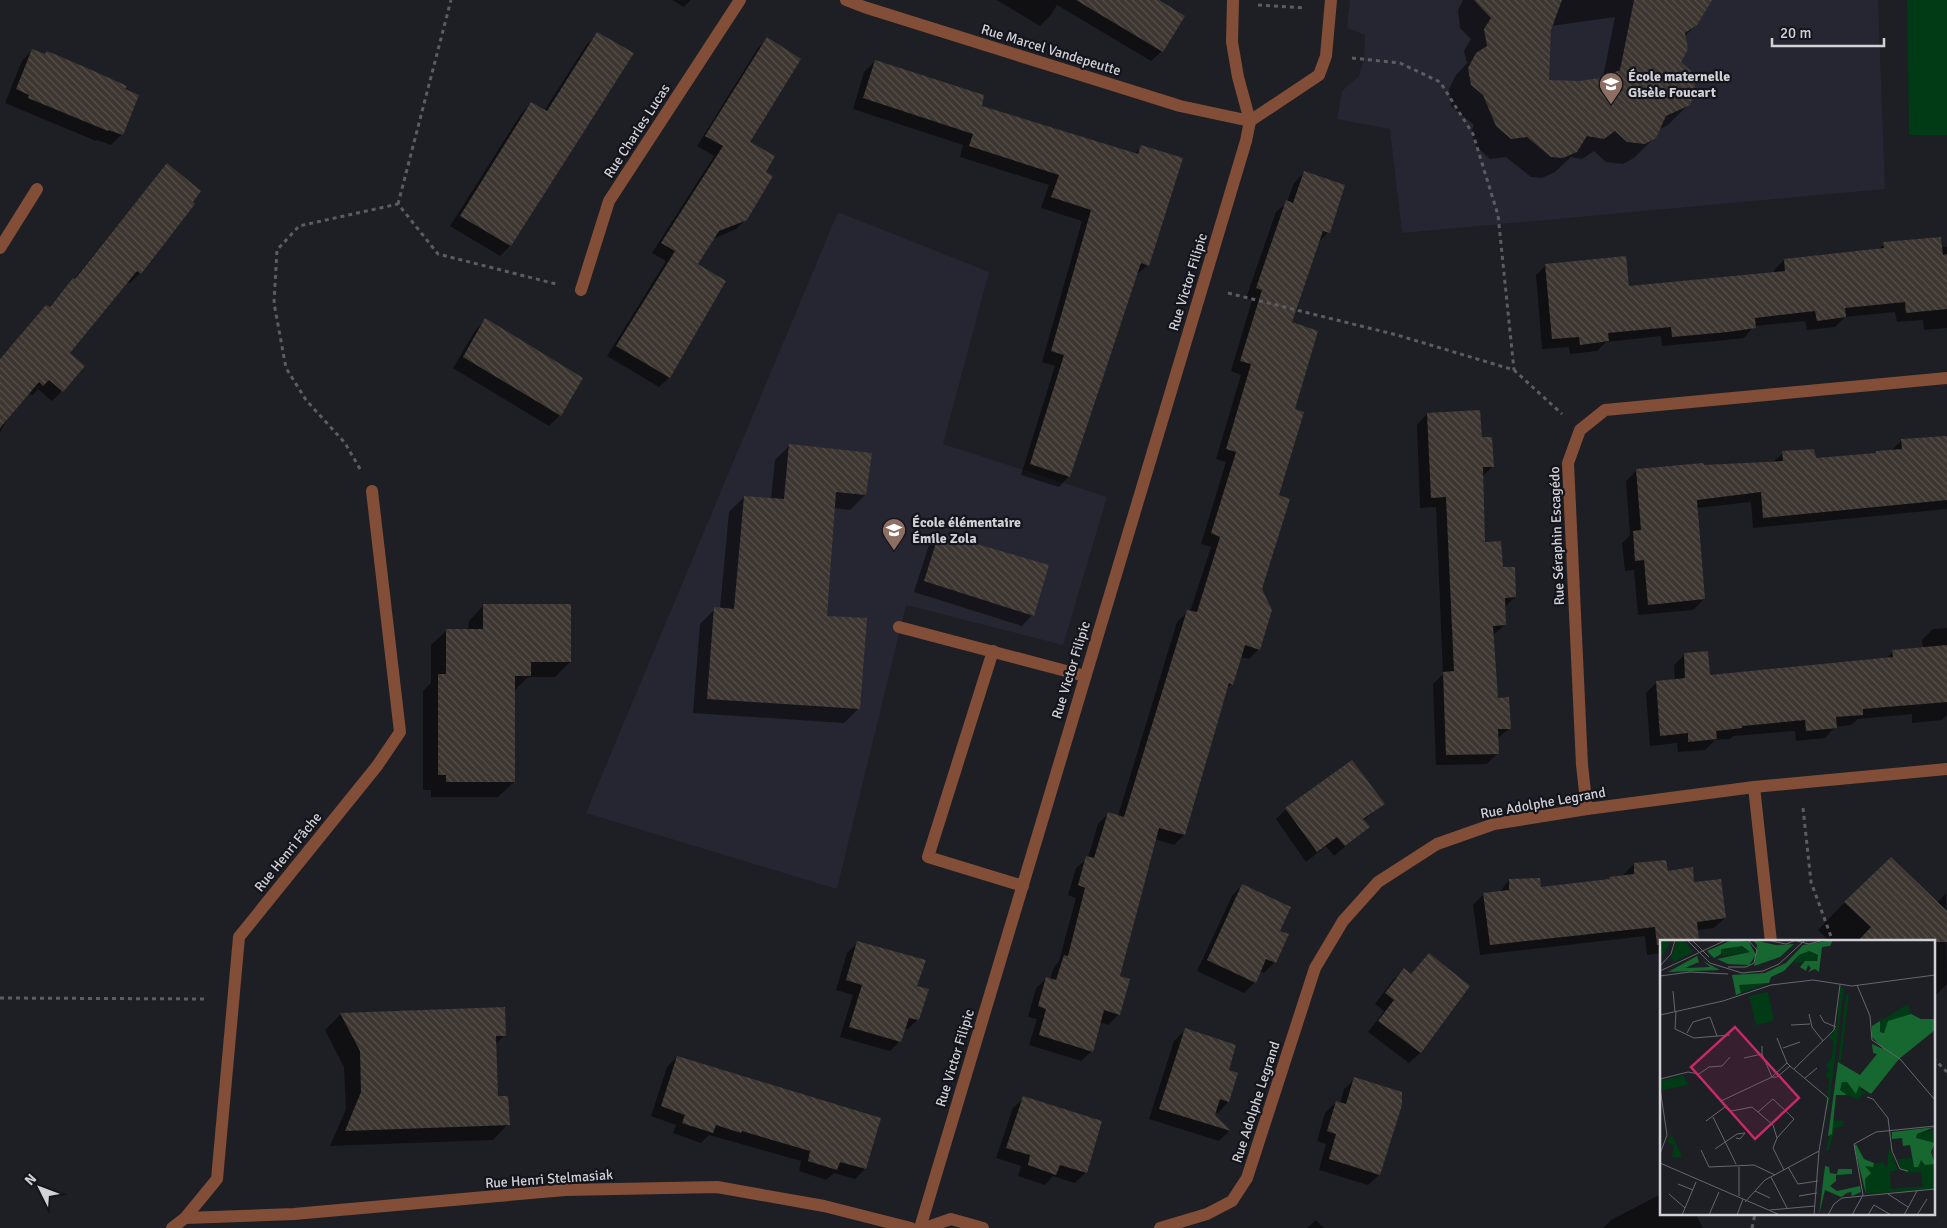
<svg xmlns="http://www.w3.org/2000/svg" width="1947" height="1228" font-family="Signika,sans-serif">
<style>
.built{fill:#262632}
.garden{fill:#013b15}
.shadow{fill:#0007;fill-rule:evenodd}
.building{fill:url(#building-back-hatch)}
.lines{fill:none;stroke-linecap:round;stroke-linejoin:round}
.path{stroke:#5c5c63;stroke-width:3;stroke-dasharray:4 4;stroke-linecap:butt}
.minor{stroke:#824e38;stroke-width:12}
.labels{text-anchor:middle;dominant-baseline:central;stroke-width:4.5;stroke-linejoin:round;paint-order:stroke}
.street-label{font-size:14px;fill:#d1d1d6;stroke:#14151c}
.poi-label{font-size:14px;font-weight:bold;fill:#d1d1d6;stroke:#14151c;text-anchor:start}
.inset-road{fill:none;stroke:#66666c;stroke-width:1}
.view{fill:#c42a67;fill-opacity:0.15;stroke:#c42a67;stroke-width:2.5}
.inset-edge{fill:none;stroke:#d1d1d6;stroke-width:2.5}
</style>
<defs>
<pattern id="building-back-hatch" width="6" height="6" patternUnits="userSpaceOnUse" patternTransform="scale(1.25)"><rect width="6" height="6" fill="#3c3530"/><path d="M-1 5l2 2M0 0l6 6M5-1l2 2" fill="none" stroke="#57514d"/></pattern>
</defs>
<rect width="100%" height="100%" fill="#1e1e25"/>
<!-- built -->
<g class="built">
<path d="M1350,0H1878L1885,189L1402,233L1390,129L1337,119L1342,91L1359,76L1364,59L1365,35L1347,28Z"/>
<path d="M838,212L989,272L943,444L1107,497L1063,645L906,605L837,889L586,813Z"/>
</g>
<!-- garden -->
<path class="garden" d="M1907,0H1947V135H1909Z"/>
<!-- shadow -->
<g class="shadow">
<path d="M672,0H691L684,7Z"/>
<path d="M997,0H1157L1162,51L1151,61L1057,5L1050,16L1040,26Z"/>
<path d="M1463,0H1701L1696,25L1684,37L1679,62L1689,104L1668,125L1658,130L1655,137L1634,158L1623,164L1606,162L1594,151L1582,159L1571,157L1555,172L1542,178L1531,177L1506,157L1490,159L1476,146L1471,133L1474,125L1451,106L1449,89L1456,75L1467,63L1464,51L1471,39L1460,28L1458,10ZM1615,17L1603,77L1590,81L1548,82L1551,26Z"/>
<path d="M598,34L632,54L510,246L500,256L450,226L521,114L531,103L544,111L587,44Z"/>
<path d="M767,39L748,142L764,173L746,219L736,229L713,239L696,265L725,282L669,378L659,387L607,356L666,261L652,253L714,156L697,146L758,48Z"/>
<path d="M32,50L124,90L122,134L111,145L97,140L96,141L5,103L22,61Z"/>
<path d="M875,61L980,107L1134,154L1142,147L1148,265L1136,275L1069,476L1059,487L1021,475L1055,366L1042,362L1082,221L1041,208L1049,185L960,157L963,145L853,109L864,72Z"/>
<path d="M1304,173L1328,232L1318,243L1291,323L1293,409L1260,589L1259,649L1249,659L1240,657L1232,684L1226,689L1184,835L1174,845L1155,839L1118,977L1119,1014L1108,1025L1100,1022L1092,1051L1081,1061L1029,1045L1037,1019L1028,1017L1036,988L1047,978L1050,979L1054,967L1059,961L1076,898L1068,895L1076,868L1088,858L1098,824L1109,813L1118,816L1177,622L1188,611L1190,612L1211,547L1201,544L1226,462L1216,459L1241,375L1231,371L1252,300L1246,298L1276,212L1287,202L1294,183Z"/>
<path d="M157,176L140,273L130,283L127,282L68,354L62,391L52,401L38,389L32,396L28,392L14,409L0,432V359L36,317L46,306L49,307L74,279Z"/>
<path d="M1884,244L1947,247V328L1924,330L1923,320L1897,322L1895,312L1845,317L1835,327L1807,330L1805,321L1754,326L1744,338L1717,341L1662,346L1661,336L1606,342L1597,351L1570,354L1569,347L1542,349L1536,275L1546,265L1628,287L1774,273V270L1784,260L1878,250Z"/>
<path d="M485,320L560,415L549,426L453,368L475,331Z"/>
<path d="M1427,414L1481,439L1493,466L1482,477L1484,544L1502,569L1515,597L1504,608L1505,625L1492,636L1497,699L1510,728L1497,739L1498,753L1487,764L1436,765L1433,684L1443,674L1436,507L1420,508L1417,425Z"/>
<path d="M1902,440L1947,447V509L1753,528L1751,502L1696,508L1704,599L1693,610L1638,615L1634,570L1625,571L1622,543L1630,535L1626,481L1637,470L1773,462L1783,453L1815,460L1875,454L1891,451Z"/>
<path d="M790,445L865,495L850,510L834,508L825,617L859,708L844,723L693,713L700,624L715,609H720L729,512L744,497L771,499L775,460Z"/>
<path d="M939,534L1032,615L1022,626L914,592L929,545Z"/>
<path d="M484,605L570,662L555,677H528L514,691V782L498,797H431V790H423V691L431,683V645L447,630H468L469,621Z"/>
<path d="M1947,628V715L1942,720L1912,723V714L1858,719L1851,725L1835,727L1825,738L1796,741L1795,731L1733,736L1730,739L1715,740L1705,750L1678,752L1677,743L1650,746L1646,693L1657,682L1675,680L1674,665L1685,654L1709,677L1886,659L1893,651L1923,649L1922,640L1933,629Z"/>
<path d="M1383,804L1363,821L1368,827L1334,856L1326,846L1306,862L1276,819L1286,809Z"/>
<path d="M1634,864L1666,872L1693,884L1725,918L1714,928L1697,930L1698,940L1696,942H1661V953L1647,955L1645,936L1480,955L1473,905L1484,894L1499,893L1509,880L1540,888L1606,881L1609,878L1624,876V874Z"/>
<path d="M1242,885L1279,931L1275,962L1264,973L1260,971L1255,982L1244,993L1197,971L1232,896Z"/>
<path d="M1946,893L1947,984L1933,998V942H1830L1818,930L1845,902L1937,903Z"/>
<path d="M857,943L916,987L918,1019L908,1029H904L900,1041L890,1051L840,1037L853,995L836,990L847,953Z"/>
<path d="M1429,954L1468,986L1420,1053L1409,1063L1368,1032L1384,1011L1375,1004L1393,980L1404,969L1410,975Z"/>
<path d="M341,1014L505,1035L495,1045L497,1097L508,1124L493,1140L330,1146L346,1109L344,1067L325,1030Z"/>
<path d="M1185,1030L1228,1071L1237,1074L1228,1102L1218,1113L1215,1112L1214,1116L1229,1131L1219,1141L1149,1119L1174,1041Z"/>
<path d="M677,1057L865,1169L855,1179L834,1173L826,1180L799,1171L801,1161L709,1135L701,1143L673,1133L676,1125L651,1116L667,1067Z"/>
<path d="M1355,1079L1400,1104L1379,1175L1368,1185L1319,1170L1326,1144L1317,1141L1325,1113L1336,1102L1340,1104L1344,1089Z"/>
<path d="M1024,1098L1086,1172L1075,1183L1053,1176L1045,1185L1018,1176L1021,1166L996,1158L1013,1108Z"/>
<path d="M1661,1194V1214H1696L1703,1228H1603L1611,1220Z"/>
<path d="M1316,1220L1324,1228H1307Z"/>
</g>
<!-- building -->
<g class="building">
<path d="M1076,0H1159L1185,16L1163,52Z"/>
<path d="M1474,0H1562L1551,30L1549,80L1579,81L1600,78L1620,70L1634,0H1712L1697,25L1685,33L1688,49L1681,62L1691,71L1696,90L1690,105L1666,116L1656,138L1645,144L1627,142L1615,131L1604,139L1587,136L1577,152L1563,158L1551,157L1527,137L1511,139L1496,126L1483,95L1471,85L1468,68L1476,53L1487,46L1484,29L1491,18Z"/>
<path d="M597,32L634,53L511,246L460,216L531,102L547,111Z"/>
<path d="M767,37L801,59L750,142L775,156L766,172L773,176L747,220L719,231L698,264L686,257L726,281L670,378L616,346L675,251L661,243L723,146L705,136Z"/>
<path d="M32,49L45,54L47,51L87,68L127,86L125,89L139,95L123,135L108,130V131L28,98L29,95L16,89Z"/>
<path d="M875,60L984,95L982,106L1138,154L1141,145L1183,158L1149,266L1141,263L1070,477L1030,464L1064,355L1051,351L1091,210L1051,197L1059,175L969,146L973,134L863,98Z"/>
<path d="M167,163L201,191L193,202L195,204L141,274L137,271L70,353L85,366L63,392L49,380L43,386L39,382L0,428V359L46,305L50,307L73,278L75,279Z"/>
<path d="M1304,171L1345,185L1330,233L1323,231L1292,322L1318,331L1295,409L1304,412L1279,495L1290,499L1262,589L1272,610L1260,650L1245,645L1233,685L1229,683L1185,835L1159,828L1120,976L1130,979L1120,1015L1104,1010L1093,1052L1039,1035L1046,1009L1038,1006L1046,977L1056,980L1064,955L1068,956L1085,888L1078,885L1086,856L1094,858L1108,812L1124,817L1187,610L1197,612L1220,537L1211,533L1236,452L1226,449L1251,364L1240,361L1262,290L1256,288L1286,200L1293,203Z"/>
<path d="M1941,237L1943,255L1947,254V309L1906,313L1905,302L1845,308L1846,317L1817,321L1815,311L1755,318L1756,328L1728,332L1672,337L1671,327L1608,333L1609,341L1580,345L1579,337L1552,339L1545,264L1626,256L1629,286L1785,271L1784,259L1884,248L1883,242Z"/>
<path d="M485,318L583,378L561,416L463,357Z"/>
<path d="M1480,410L1482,437H1492L1494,467H1483L1485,542L1501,541L1503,567H1515L1516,597L1505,598L1506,625L1493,626L1498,698L1509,697L1511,729H1498L1499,754L1446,755L1443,672L1454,671L1446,497L1431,498L1427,413Z"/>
<path d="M1947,436V500L1763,518L1761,492L1697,500L1705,599L1648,605L1644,560L1635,561L1633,531L1641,530L1636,469L1703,463L1704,465L1783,461L1782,451L1799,450L1814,449L1816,458L1876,453V451L1902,449L1901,439Z"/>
<path d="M789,444L872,453L866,495L836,492L827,616L867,618L860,709L707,699L714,607L734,609L744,496L784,499Z"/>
<path d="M939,533L1049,565L1034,616L924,581Z"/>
<path d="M483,604H571V662H531V676H515V782H446V775H438V674H446V629H483Z"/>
<path d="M1947,645V702L1863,709V715L1836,717L1837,728L1806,731L1805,720L1742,726V728L1716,731L1717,739L1688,742V733L1660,736L1656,681L1685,678L1684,653L1708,651L1710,675L1893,657L1892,650Z"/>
<path d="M1352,760L1385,804L1363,819L1370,827L1345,846L1337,837L1317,852L1285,808Z"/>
<path d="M1891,857L1947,911V942H1857L1871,927L1844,902Z"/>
<path d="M1666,860L1668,871L1693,867L1694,882L1721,879L1726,918L1697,922L1699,940L1661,942V944L1657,945L1655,927L1490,945L1483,893L1509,890V879L1540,878L1541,887L1609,879V877L1634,874V863Z"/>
<path d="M1242,884L1291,907L1280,931L1289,934L1276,963L1266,959L1256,983L1207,960Z"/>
<path d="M857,941L926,960L917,986L929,989L919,1020L909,1018L901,1042L849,1027L862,985L846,980Z"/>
<path d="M1429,953L1470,986L1421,1053L1378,1021L1394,1000L1385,993L1404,968L1411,974Z"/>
<path d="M505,1007L506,1036H496L498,1096H508L510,1125L345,1131L361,1092L360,1051L340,1013Z"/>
<path d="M1185,1028L1236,1045L1229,1070L1238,1073L1229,1102L1220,1099L1215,1115L1231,1131L1159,1109Z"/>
<path d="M677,1056L881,1118L866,1169L840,1162L837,1170L808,1161L810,1151L742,1131L741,1133L716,1125L713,1133L682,1123L685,1115L661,1106Z"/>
<path d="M1354,1077L1402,1092V1105L1380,1175L1329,1159L1336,1134L1327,1131L1336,1101L1346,1104Z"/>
<path d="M1023,1096L1102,1121L1087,1173L1060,1165L1056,1175L1028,1165L1030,1155L1006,1148Z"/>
</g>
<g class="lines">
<!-- path -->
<g class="path">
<path d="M1258,5L1305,8"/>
<path d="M1352,58L1400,63L1440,82L1473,134L1498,215L1514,370"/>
<path d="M398,204L451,0"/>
<path d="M1228,293L1397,335L1514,370L1562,414"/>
<path d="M360,469L345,443L306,400L286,368L274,303L277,250L299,226L398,204L438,254L556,284"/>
<path d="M1803,808L1811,882L1833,942"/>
<path d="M0,998L207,999"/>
<path d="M1933,1058L1947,1072"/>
<path d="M1752,1228L1755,1214"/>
</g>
<!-- minor -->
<g class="minor">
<path d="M846,0L864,7L1180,106L1250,121"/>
<path d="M1250,121L1319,75L1326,56L1331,0"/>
<path d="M0,248L37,189"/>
<path d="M581,290L609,201L740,0"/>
<path d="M899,627L1085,676"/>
<path d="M993,651L928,857L1023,886"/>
<path d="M1754,787L1771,942"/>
<path d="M1587,809L1582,765L1568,463L1580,430L1605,410L1947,378"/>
<path d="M185,1218L294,1214L565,1190L717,1187L824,1206L911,1228"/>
<path d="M172,1228L185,1218L217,1179L239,937L377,766L400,732L372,491"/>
<path d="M920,1228L1246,141L1250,121L1238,77L1232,42L1233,0"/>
<path d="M925,1228L951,1219L983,1228"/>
<path d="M1160,1228L1207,1214L1232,1201L1247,1178L1315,968L1343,921L1378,882L1437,844L1494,824L1587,809L1754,787L1947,769"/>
</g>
</g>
<!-- icons -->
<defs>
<g id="school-pin" transform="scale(1.25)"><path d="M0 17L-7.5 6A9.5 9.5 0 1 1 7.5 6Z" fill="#8d6e63" stroke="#14151c"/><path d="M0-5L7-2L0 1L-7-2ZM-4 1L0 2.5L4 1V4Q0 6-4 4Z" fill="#fff"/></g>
</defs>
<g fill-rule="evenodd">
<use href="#school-pin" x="1611" y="84"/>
<use href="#school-pin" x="894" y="530"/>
</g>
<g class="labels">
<!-- street labels -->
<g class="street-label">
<text transform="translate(1051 50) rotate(17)">Rue Marcel Vandepeutte</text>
<text transform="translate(637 131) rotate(-57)">Rue Charles Lucas</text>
<text transform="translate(1188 282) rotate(-73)">Rue Victor Filipic</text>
<text transform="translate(1557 536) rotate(-92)">Rue Séraphin Escagédo</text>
<text transform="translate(1071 670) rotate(-73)">Rue Victor Filipic</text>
<text transform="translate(1543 803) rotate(-10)">Rue Adolphe Legrand</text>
<text transform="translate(288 852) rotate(-51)">Rue Henri Fâche</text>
<text transform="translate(955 1058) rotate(-73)">Rue Victor Filipic</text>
<text transform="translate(1256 1102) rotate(-72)">Rue Adolphe Legrand</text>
<text transform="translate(549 1179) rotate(-4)">Rue Henri Stelmasiak</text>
</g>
<!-- poi labels -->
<g class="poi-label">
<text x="1628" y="76">École maternelle<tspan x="1628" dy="16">Gisèle Foucart</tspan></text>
<text x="912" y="522">École élémentaire<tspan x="912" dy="16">Émile Zola</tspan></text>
</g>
</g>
<!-- overview -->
<g transform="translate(1660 940)">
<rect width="275" height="275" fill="#1e1e25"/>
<path d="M0,0H9L10,4L0,19ZM17,0H24L33,12L14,22L11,18ZM79,5L90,12L62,16L61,9ZM148,11L158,16L156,21L133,23L139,15ZM102,42L106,44L81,53L79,45ZM180,47H184L166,187L169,140L165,134L170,131L166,126L172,117L173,101L169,97L177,87ZM189,54L181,122H178L186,55ZM248,64L251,74L229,81L227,90L220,93V81ZM23,135L29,145L2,150L1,141ZM182,142H187L197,148L199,146L205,153L198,160L187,155L180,150ZM173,180L184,181L183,186L175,188L169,210H166ZM275,190V203L256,199L257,194ZM229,207L238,230L230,232L231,249L263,246L261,232L246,233L240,228L238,219L251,218L253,225L261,220L275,224V249L206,254L205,239L210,235L205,226L223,222L227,228Z" fill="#013b15"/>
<path d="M72,0L89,2L96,15L89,25L68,24L57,19L90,12L82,6L61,9V14L54,18L47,11ZM93,0L116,5L134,4L120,17L94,26L97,5ZM173,0L170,6L162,7L159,32L155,29L148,32L151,28L148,25L146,31L140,27L145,21H157L158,15L149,11L139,15L124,31L111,37L109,43L79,45L81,53L76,55L72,35L105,33L126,23L143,5ZM37,16L39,22L25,28L50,27L43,21L60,30L8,32ZM251,74L261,79H275V90L239,119L211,154L199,146L196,154L187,142H182L180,150L187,155H176L172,194L168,196L178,122L200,135L217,114L213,113L212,104L223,109L212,97V86L220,81V92L224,93L228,81ZM275,187L257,194L256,198L275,203L271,212L275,224L265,225L261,220L258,227H254L250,205L243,206L242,198L232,199V192ZM196,204L204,219L214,223L213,227L205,226L211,233L205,239L206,254L194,206ZM165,226L169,227L170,233L177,234L178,229H192V234L176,235V241L170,246L177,251L200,246L201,252L192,256L191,252L187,253L181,257L165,250L159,275Z" fill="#176730"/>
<path d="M12,195L22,216L18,218L12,217L14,205L7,202Z" fill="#013b15"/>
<path d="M108,52L114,81L96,85L89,56Z" fill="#013b15"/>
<path class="inset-road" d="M27,0L50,23L82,33L103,31L119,24L145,0M107,0L126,4L137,0M133,0L149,4L164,0M33,1L49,17M0,26L11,14L15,0M68,27H86L94,23L97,10L88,0M0,31L66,0M0,36L30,32L68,34M197,45L210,76L212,100L240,119L275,160M13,51L15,72M16,72L15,89L34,98L70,95M149,74L152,87L163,101M0,75L63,61L111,45L153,40L192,46L275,35M160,75L164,82L176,87M131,85L150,84M27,93L33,82L50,77L57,96M117,98L127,123M102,106V114L112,137M123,108L140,102M84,118L102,114M130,126L168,158L159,211L154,275M134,129L174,90L180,45M37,134L67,169L72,171L92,167L113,185L117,198L113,208L124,230M145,138L157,128M0,139L28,132L39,134L49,127L62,126L70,117M0,148L7,195L0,214M207,157L213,159L228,178L232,211L240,229L248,231M61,161L112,137H117L130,126L127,123L112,137M98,172L113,159L134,179L117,198M53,177L76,224M46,181L65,167M55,209L77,194L85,193L80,199L76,198M41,210L49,227L94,225L115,235M0,223L120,275M79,227V256M128,227L138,244L158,241M111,237L127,268M18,244L33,250M95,251L110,258M9,254L25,268M228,254L248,267M203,255L194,204L216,192L275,186M139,256L157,253M85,262L105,240L159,211M110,270L155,266M22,275L36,242M49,275L59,252M77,275L83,259M168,275L174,264L182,258L275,249M192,275L203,255M208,275L214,265L231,275M244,275L257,251M257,275L267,259"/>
<path class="view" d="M75,87L139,158L95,199L31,127Z"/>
<rect width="275" height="275" class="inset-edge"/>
</g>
<!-- north arrow -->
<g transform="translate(40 1188) rotate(312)" stroke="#14151c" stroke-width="4" paint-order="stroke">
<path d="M0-4L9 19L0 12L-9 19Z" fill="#d1d1d6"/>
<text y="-8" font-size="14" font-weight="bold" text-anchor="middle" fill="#d1d1d6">N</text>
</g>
<!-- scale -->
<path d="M1772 38v8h112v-8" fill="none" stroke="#d1d1d6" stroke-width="2.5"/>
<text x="1780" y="38" font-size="15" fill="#d1d1d6" stroke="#14151c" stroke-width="4" paint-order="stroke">20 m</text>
</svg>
